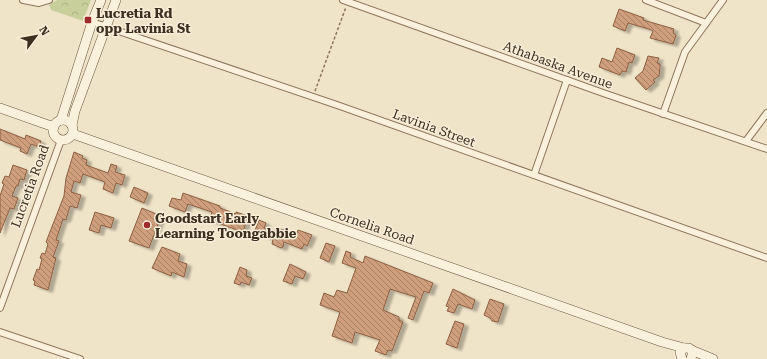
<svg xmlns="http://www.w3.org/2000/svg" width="767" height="359" font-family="'Roboto Serif',serif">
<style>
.park{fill:url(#park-crowns)}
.building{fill:url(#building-back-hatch);stroke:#8d5f41;filter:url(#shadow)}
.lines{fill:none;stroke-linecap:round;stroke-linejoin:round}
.street-casing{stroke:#8d765c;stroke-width:8}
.secondary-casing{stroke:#6f573f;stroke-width:10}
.path{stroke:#8d765c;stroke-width:1.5;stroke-dasharray:3 2;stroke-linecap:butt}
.street{stroke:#faf1dc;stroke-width:6}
.secondary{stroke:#faf1dc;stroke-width:9}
.poi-dot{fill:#9e2a2b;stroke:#f7eed8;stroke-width:1.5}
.labels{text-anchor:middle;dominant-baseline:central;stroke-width:3;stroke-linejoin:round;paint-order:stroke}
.poi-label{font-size:13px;font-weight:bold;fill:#3d2e20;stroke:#f7eed8;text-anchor:start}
.street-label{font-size:13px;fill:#3d2e20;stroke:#f7eed8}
</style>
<defs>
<pattern id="park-crowns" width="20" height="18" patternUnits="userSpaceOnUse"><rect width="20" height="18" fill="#c9cf9b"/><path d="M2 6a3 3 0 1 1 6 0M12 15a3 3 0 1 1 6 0" fill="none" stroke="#aeb285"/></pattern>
<pattern id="building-back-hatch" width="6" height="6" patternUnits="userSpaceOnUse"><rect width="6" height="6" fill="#cf9f7d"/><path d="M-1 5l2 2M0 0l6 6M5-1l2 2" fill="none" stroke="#a98266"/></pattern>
<filter id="shadow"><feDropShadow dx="4.5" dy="2.5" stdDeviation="1" flood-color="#0004"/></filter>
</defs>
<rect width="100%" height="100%" fill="#f0e4c8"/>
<!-- park -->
<path class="park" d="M57,0H91L83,21L51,10L49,5Z"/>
<!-- building -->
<g class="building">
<path d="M619,9L644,18L643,20L674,29L673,33L676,35L673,44L650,38L653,31L649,29L628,23L625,31L613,26Z"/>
<path d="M617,48L635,55L632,63L629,62L626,72L622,71L620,75L599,67L602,58L612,62Z"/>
<path d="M648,56L659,58L657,63L660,64V67L659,76L653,80L655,82L646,90L635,78L643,71Z"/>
<path d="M0,129L25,139L26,135L41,141L39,147L31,144L27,154L20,151L21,148L0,140Z"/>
<path d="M74,152L83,156L82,158L87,160L86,165L108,173L111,164L117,166L115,172L125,175L122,185L116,183L113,193L103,189L105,182L83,174L80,183L74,181L71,192L81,195L77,208L70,206L66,220L63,219L56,240L59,241L53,257L56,258L48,290L34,285L35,281L33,280L37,269L39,270L42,259L40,258L42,253L45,254L48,244L46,242L64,196L66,178Z"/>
<path d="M13,165L27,170L24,180L20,179L18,186H16L12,196L18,198L14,209L10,208L0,233V196L4,184L2,183L5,176L9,177Z"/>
<path d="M134,187L148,193L144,203L130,197Z"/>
<path d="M183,193L220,206V208L236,214V212L248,216L243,232L209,220L212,212L188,204L185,212L169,206L172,198L181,200Z"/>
<path d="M142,208L161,216L149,248L129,241Z"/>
<path d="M95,212L114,218L111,228L101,225L99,233L89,230Z"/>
<path d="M259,220L266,223L264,228L276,231L277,228L297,234L298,230L312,235L307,246L304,244L302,249L284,242L283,247L281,248L272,244L273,239L254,233Z"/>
<path d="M326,243L335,246L329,262L320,258Z"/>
<path d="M162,247L180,254L178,261L187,264L184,277L172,272L171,276L152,268Z"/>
<path d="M346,251L351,253L350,257L363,263L365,256L433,283L429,293L424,291L413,320L408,318L416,297L390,289L383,310L399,317V320L403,322L392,351L388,350L386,355L375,351L380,340L355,332L352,343L332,336L340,312L320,305L324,293L334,297L337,290L347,293L356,268L342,263Z"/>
<path d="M290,264L306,272L303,279L295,276L292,284L283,281Z"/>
<path d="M240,267L247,270L246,276L252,278L249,285L241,282L240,285L234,283Z"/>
<path d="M453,289L475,300L472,309L458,304L454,313L447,311L449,307L446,306Z"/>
<path d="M490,299L504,304L498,322L492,321L490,318L484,315Z"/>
<path d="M455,321L464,324L457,348L446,344Z"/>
</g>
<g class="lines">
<!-- street casing -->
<g class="street-casing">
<g id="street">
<path d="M23,0L39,3L49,0"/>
<path d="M343,0L606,94L767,149"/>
<path d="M646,0L706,23"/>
<path d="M92,22L337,105L767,258"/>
<path d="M663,114L685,52L723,0"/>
<path d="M746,141L767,113"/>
<path d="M534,175L567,80"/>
<path d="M0,308L61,140"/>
<path d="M0,332L80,359"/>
</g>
</g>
<!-- secondary casing -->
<g class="secondary-casing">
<g id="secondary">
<path d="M0,108L54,127"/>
<path d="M61,120L92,22L101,0"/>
<circle cx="63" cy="130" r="10"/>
<path d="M72,125L75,111L116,0"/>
<path d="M73,134L662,342L684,348"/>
<path d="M691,350L713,359"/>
<path d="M682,359L680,352L684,348H689L693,351L691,359"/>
</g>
</g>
<!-- path -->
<path class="path" d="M315,91L346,7"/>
<!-- street -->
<use href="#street" class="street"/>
<!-- secondary -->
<use href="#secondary" class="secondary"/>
</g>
<!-- markers -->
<g class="poi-dot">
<rect x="84" y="16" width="8" height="8" rx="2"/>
<circle cx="147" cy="225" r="4"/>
</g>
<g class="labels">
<!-- poi labels -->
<g class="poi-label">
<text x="96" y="13">Lucretia Rd<tspan x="96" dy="15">opp Lavinia St</tspan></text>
<text x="155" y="218">Goodstart Early<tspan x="155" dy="15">Learning Toongabbie</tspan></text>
</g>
<!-- street labels -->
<g class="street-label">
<text transform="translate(558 65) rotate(20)">Athabaska Avenue</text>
<text transform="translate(434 128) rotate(20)">Lavinia Street</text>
<text transform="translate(30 186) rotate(-70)">Lucretia Road</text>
<text transform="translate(372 226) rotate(19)">Cornelia Road</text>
</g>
</g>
<!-- north arrow -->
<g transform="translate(36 36) rotate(58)" stroke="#f7eed8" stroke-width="3" paint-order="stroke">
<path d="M0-3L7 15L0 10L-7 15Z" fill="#3d2e20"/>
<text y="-6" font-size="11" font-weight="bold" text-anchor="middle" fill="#3d2e20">N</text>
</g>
</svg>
